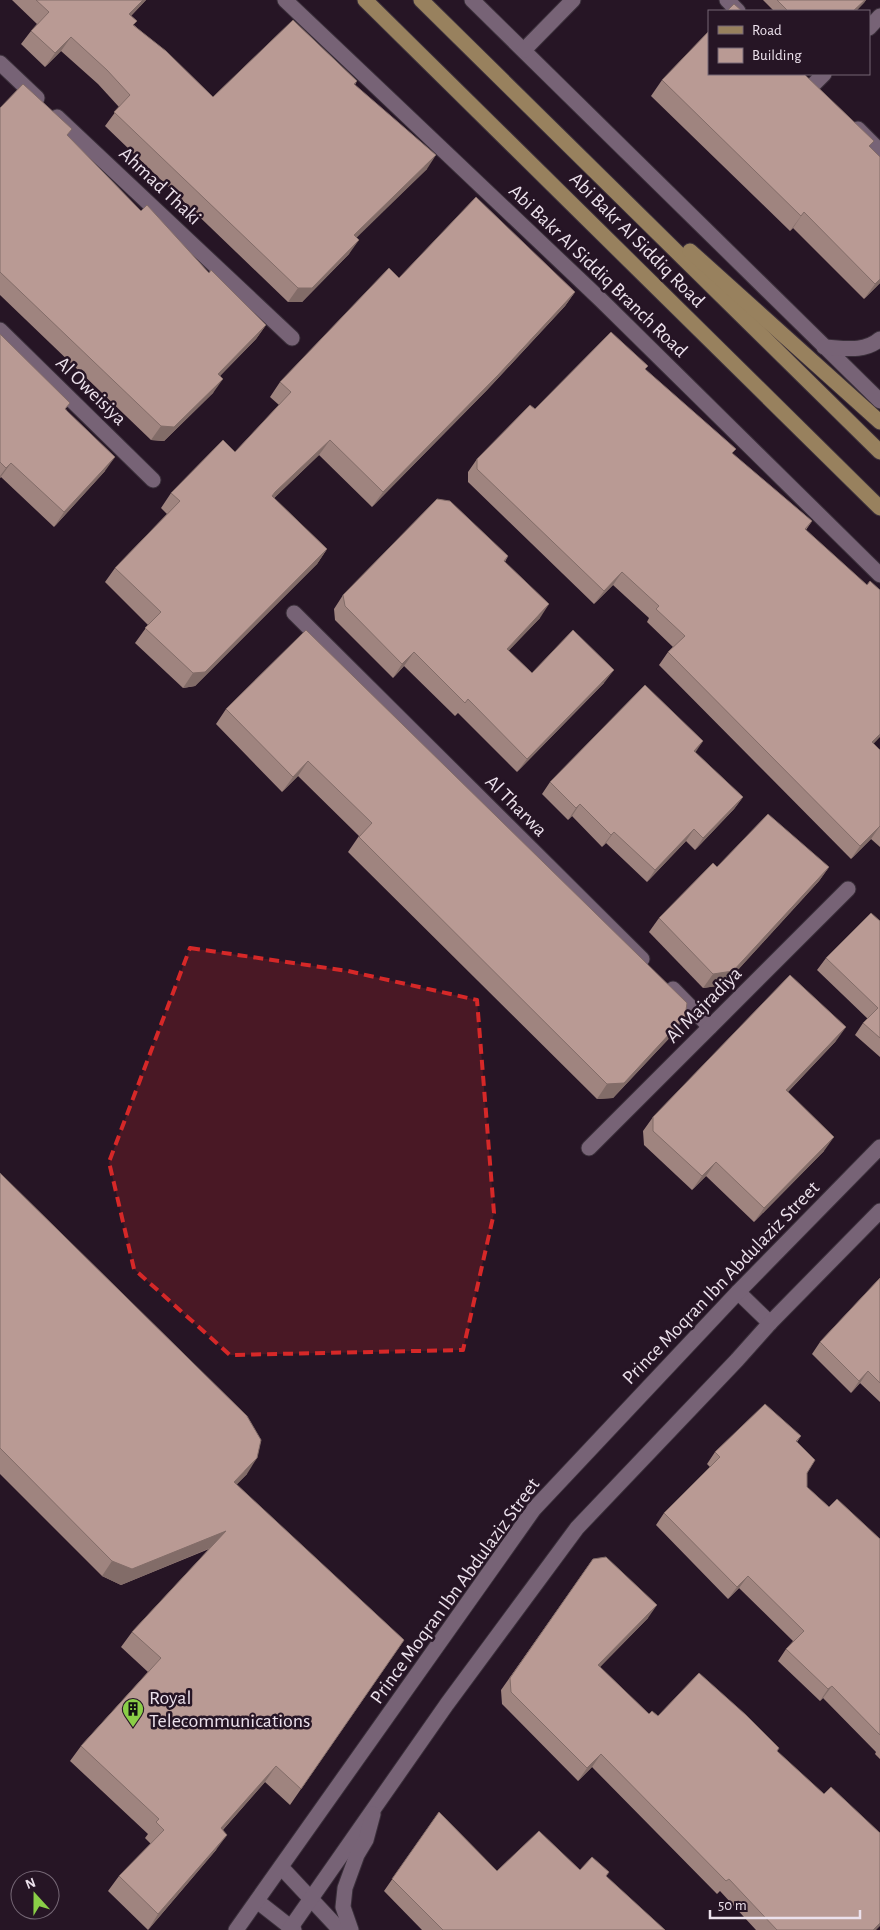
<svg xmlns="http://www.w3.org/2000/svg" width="880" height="1930" font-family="'Alegreya Sans',sans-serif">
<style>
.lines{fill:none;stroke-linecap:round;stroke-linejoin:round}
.minor-casing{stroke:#3a2f3a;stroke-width:17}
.major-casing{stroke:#3a2f3a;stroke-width:17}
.minor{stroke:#776376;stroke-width:15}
.major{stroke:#98815e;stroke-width:15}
.wall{fill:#9f847f}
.shaded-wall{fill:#826c68}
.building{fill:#b99a94;stroke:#826c68}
.marked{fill:#d62828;fill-opacity:0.2;stroke:#d62828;stroke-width:4;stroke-dasharray:10 6;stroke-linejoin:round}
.labels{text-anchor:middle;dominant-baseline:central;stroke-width:5;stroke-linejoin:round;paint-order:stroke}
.street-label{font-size:20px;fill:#ece1ec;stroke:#261525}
.poi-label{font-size:20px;fill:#ece1ec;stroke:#261525;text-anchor:start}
</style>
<rect width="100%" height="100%" fill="#261525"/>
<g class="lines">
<!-- minor casing -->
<g class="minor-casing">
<g id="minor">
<path d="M285,0L601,300L880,575"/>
<path d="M472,0L880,401"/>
<path d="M727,0L738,11"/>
<path d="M869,28L880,16"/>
<path d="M524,50L573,0"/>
<path d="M0,63L37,98"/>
<path d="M813,85L824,74"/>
<path d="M57,117L292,338"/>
<path d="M858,129L880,151"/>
<path d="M0,330L153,480"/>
<path d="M824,347C843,348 864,353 880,339"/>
<path d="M294,613L642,959"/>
<path d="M673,989L710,1027"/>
<path d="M589,1148L848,889"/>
<path d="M738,1292L770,1323"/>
<path d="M281,1867L340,1930"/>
<path d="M257,1901L294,1930"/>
<path d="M236,1930L534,1509L738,1292L880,1147"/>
<path d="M289,1930L447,1704L577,1528L737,1360L770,1323L880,1211"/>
<path d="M351,1930L343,1907L345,1888L357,1855L366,1840L373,1814"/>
</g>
</g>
<!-- major casing -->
<g class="major-casing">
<g id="major">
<path d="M365,0L880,508"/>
<path d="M421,0L880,452"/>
<path d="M690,251L880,422"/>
</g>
</g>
<!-- minor -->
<use href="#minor" class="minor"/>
<!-- major -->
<use href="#major" class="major"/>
</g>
<!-- wall -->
<g class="wall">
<path d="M12,0H146L131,16L134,25L213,97L357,81L355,85L427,169L356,237L349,254L302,302H288L105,126L119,107L98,84L61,51L45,67L21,44L31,31L37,24Z"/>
<path d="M763,0H866L856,11H774Z"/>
<path d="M662,80L870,147L880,283L864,299L793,228L790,231L651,96Z"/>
<path d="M0,108L68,136L141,211L266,325L256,339L220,376L213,393L164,441L151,440L0,295Z"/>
<path d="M399,278L575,292L565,306L487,390L372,507L319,455L274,498L327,549L317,564L195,686L183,688L135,643L148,625L105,582L115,568L167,514L161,508L171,493L235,452L279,405L270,397L280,382Z"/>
<path d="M0,334L66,409L105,471L54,527L1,477L0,478Z"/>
<path d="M645,370L732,454L812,521L806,530L874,744L880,750V847L871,839L851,859L659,665L668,652L673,647L647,622L649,618L613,585L594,604L468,482V472L477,459L535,409Z"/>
<path d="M508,556L505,562L540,618L508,651L532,673L604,683L517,772L458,713L455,716L404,666L393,678L335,620L334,609L343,595Z"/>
<path d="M306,630L675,1032L613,1098L597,1099L348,852L359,836L298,776L282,792L216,724L226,709Z"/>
<path d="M695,752L743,797L734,809L695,850L686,841L647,882L606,843L602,847L572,816L568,820L542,794L550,782Z"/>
<path d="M717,867H829L819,881L724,985L703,988L649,932L659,918Z"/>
<path d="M880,921V1057L855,1035L863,1023L868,1019L817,970L826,958Z"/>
<path d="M836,1041L788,1092L824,1151L754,1222L706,1176L692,1190L644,1145L643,1131L653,1117Z"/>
<path d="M0,1173L247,1474L236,1485L404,1640L290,1805L265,1782L223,1830L216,1850L148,1930L108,1891L119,1876L151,1844L145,1838L148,1834L70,1761L81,1746L148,1672L121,1647L132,1632L209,1549L121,1585L102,1576L0,1474Z"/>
<path d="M880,1278V1402L860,1383L851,1393L812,1354L820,1342Z"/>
<path d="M801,1436L797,1442L807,1473V1487L829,1507L880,1539V1759L875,1754L876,1752L823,1698L820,1701L778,1661L786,1649L793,1641L739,1588L728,1599L656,1525L664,1513L710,1467L707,1464L715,1452Z"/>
<path d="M593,1559L648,1618L600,1667L649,1714L777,1751L876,1930H756L720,1891L717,1894L592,1767L578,1781L502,1704L501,1690Z"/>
<path d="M439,1812L497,1871L580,1870L606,1877L665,1930H422L384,1891Z"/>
</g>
<!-- shaded-wall -->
<g class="shaded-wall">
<path d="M143,0H146L119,28L129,14Z"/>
<path d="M865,0H866L864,3L856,11H853Z"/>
<path d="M71,37L61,51L45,67L55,53Z"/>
<path d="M436,155L427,169L345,249L354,235Z"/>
<path d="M804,212L793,228L790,231L801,216Z"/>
<path d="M359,240L349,254L302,302H288L298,288Z"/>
<path d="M880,279V283L864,299L875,284Z"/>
<path d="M575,292L565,306L487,390L372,507L383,492Z"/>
<path d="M266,325L256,339L208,388L218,374Z"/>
<path d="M223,379L213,393L164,441L151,440L161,426Z"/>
<path d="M330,440L319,455L265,507L275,492Z"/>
<path d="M115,457L105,471L54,527L64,512Z"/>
<path d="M11,463L0,478V476L6,468Z"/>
<path d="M327,549L317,564L195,686L183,688L193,673Z"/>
<path d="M622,572L613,585L594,604L604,591Z"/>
<path d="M549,604L540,618L497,663L507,649Z"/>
<path d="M414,652L404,666L393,678L402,664Z"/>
<path d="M614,670L604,683L517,772L527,759Z"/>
<path d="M880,734V737L863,755L872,742Z"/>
<path d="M703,741L695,753L694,751Z"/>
<path d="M308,761L298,776L282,792L293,777Z"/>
<path d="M743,797L734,809L695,850L703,838Z"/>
<path d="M580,804L572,816L568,820L576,808Z"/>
<path d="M880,826L871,839L851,859L860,846Z"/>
<path d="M694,829L686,841L647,882L655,870Z"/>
<path d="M614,832L606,843L602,847L611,835Z"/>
<path d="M829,867L819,881L724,985L703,988L713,974Z"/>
<path d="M685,1017L675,1032L613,1098L597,1099L607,1084Z"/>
<path d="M846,1027L836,1041L776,1104L786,1090Z"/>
<path d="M834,1137L824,1151L754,1222L764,1208Z"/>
<path d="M716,1162L706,1176L692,1190L702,1176Z"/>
<path d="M868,1371L860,1383L851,1393L859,1381Z"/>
<path d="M257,1458L247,1474L223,1498L234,1482Z"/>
<path d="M226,1531L215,1546L121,1585L102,1576L112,1561Z"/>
<path d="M748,1576L739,1588L728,1599L737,1587Z"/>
<path d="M657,1605L648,1618L589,1678L598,1665Z"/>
<path d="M832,1686L823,1698L820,1701L828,1689Z"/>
<path d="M601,1754L592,1767L578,1781L587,1768Z"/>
<path d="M276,1766L265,1782L210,1844L221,1828Z"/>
<path d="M227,1835L216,1850L148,1930L158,1914Z"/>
<path d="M880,1923V1926L876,1930H873Z"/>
</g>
<!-- building -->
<g class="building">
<path d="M36,0H143L129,14L137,21L133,25L166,51L213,97L293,20L357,81L354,84L436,155L354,235L359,240L312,288H298L114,112L130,95L107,70L71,37L55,53L31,31L49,12Z"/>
<path d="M777,0H865L853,11H788Z"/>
<path d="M734,4L742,11H727Z"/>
<path d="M709,31V74H804L874,141L869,146L880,157V279L875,284L804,212L801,216L662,80Z"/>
<path d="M23,84L72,129L67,135L141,211L147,205L209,273L211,270L266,325L218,374L223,379L174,427L161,426L0,272V108Z"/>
<path d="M476,197L575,292L498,375L383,492L330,440L275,492L272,496L327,549L205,672L193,673L145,628L161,612L115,568L180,501L171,493L223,440L235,452L291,392L280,382L389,268L399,278Z"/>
<path d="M611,332L648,366L645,369L736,449L732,453L812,521L805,529L867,585L870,581L880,590V734L872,742L880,750V826L860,846L668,652L685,636L656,609L659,606L622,572L604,591L477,469V459L530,405L535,409Z"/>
<path d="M0,334L70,403L65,409L115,457L64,512L11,463L6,468L0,462Z"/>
<path d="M437,499L450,501L508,556L504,561L549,604L507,649L532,673L573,630L614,670L527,759L468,699L465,703L414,652L402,664L345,606L343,595Z"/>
<path d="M306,630L687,1003L685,1017L624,1083L607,1084L359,837L372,823L308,761L293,777L226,709Z"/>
<path d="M645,685L703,741L694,751L743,797L703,838L694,829L655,870L614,832L611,835L580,804L576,808L550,782Z"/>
<path d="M768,814L829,867L733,971L713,974L659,918L713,863L717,867Z"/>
<path d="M871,913L880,921V1038L863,1023L878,1008L826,958Z"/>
<path d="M790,975L846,1027L786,1090L834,1137L764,1208L716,1162L702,1176L653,1131V1117Z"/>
<path d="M0,1173L247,1416L261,1440L257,1458L234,1482L404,1640L301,1789L276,1766L221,1828L227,1835L158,1914L119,1876L164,1830L156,1822L159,1819L81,1746L161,1658L132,1632L226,1531L132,1569L112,1561L0,1448Z"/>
<path d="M880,1278V1383L868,1371L859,1381L820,1342Z"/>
<path d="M765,1404L801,1436L796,1441L815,1460L807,1473V1487L829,1507L837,1499L880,1539V1735L832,1686L828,1689L786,1649L804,1631L748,1576L737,1587L664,1513L720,1457L715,1452Z"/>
<path d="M606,1557L657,1605L598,1665L649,1714L652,1711L658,1716L699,1673L746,1715L779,1748L777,1751L824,1794L831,1787L880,1833V1923L873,1930H777L729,1879L726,1881L601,1754L587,1768L511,1692L510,1678L593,1559Z"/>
<path d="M439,1812L497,1871L539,1831L580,1870L592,1857L609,1872L606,1876L665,1930H443L392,1879Z"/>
</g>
<!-- marked area -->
<path class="marked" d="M190,948L348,971L477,1000L494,1213L463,1350L230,1355L134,1269L109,1162Z"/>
<!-- icons -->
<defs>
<g id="building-pin" transform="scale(1.125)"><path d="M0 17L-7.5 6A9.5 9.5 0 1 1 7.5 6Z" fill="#8ace47" stroke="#261525"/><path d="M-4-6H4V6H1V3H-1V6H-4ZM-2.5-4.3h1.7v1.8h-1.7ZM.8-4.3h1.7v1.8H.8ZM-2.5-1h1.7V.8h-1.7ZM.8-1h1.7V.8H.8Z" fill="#111"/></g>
</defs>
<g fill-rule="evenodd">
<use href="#building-pin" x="133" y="1709"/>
</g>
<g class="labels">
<!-- street labels -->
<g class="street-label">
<text transform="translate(160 186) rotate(43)">Ahmad Thaki</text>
<text transform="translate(637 240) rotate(45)">Abi Bakr Al Siddiq Road</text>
<text transform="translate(598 271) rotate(44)">Abi Bakr Al Siddiq Branch Road</text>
<text transform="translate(91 391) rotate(44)">Al Oweisiya</text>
<text transform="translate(516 806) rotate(45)">Al Tharwa</text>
<text transform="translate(704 1005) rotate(-45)">Al Majradiya</text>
<text transform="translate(721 1283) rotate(-46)">Prince Moqran Ibn Abdulaziz Street</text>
<text transform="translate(455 1591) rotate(-54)">Prince Moqran Ibn Abdulaziz Street</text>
</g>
<!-- poi labels -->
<g class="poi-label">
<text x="149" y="1698">Royal<tspan x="149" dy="23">Telecommunications</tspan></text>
</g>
</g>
<!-- legend -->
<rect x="708" y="10" width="162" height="65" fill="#261525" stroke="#756775"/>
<rect x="718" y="26" width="25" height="8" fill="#98815e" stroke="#756775"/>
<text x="752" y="35" font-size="15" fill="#ece1ec">Road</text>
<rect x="718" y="48" width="25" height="15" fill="#b99a94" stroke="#756775"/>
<text x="752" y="60" font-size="15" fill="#ece1ec">Building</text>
<!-- north arrow -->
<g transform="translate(35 1895) rotate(339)"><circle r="24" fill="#261525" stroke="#756775"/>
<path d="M0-4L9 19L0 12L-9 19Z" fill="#8ace47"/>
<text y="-8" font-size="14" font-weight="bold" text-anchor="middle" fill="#ece1ec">N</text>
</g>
<!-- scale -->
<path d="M710 1910v8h150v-8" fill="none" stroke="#ece1ec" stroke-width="2.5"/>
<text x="718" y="1910" font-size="15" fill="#ece1ec" stroke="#261525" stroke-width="4" paint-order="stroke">50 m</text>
</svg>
